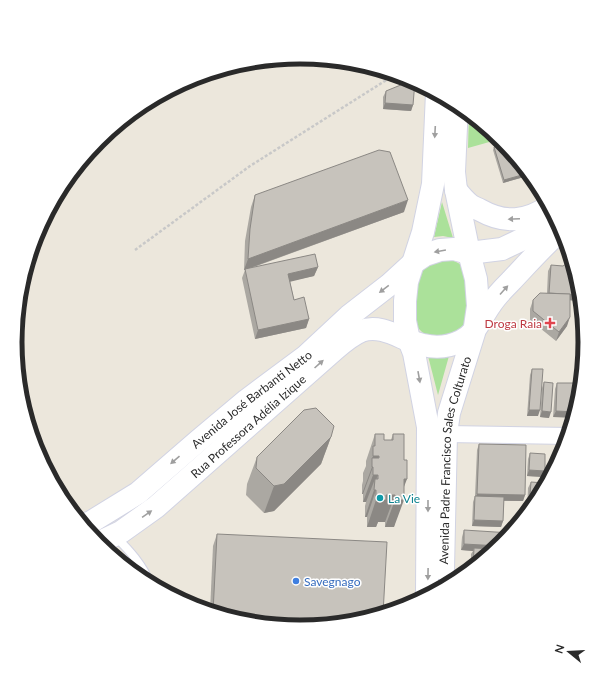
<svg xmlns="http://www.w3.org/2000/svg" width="601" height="684" font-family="Lato,sans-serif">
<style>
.green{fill:#abe19a}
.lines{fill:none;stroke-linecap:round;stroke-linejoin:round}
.lane-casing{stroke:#d1d3e3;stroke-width:10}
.street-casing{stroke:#d1d3e3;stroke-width:18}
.secondary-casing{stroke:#d1d3e3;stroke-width:24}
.path{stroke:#c8c8c8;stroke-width:2.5;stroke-dasharray:3 2;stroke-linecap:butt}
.lane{stroke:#fff;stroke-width:8}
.street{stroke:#fff;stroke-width:16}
.secondary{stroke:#fff;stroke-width:22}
.wall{fill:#aba8a2}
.shaded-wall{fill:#8b8884}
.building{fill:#c7c3bc;stroke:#8b8884}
.oneway{fill:#9f9f9f}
.health-dot{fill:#e0444e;stroke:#fff;stroke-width:1.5}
.culture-dot{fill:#0f9aa8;stroke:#fff;stroke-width:1.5}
.shop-dot{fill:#3f7fe0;stroke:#fff;stroke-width:1.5}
.labels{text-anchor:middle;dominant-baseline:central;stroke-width:3;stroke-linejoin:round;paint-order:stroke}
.health-label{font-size:12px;fill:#be3a42;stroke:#fff;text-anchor:end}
.street-label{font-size:12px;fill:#2a2a2a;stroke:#fff}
.culture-label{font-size:12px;fill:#0d838f;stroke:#fff;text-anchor:start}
.shop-label{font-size:12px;fill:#366cbe;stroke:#fff;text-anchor:start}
.rim{fill:none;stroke:#2a2a2a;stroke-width:5}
</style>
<rect width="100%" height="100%" fill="#ece7dc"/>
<!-- green -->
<g class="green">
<path d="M469,113L500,139L468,148Z"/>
<path d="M442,202L453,238L443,236L434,237Z"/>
<path d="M450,259L460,264L469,271L468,326L456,338L425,335L418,328L413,312L415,280L428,262Z"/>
<path d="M428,356H449L438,395Z"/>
</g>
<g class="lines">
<!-- lane casing -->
<g class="lane-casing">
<path id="lane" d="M115,536C129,550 143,565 150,584"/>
</g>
<!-- street casing -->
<g class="street-casing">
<path id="street" d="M446,434L569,436"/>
</g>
<!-- secondary casing -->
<g class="secondary-casing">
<g id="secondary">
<path d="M456,190C460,195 464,200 469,204C472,207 476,208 480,210C505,224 526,222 550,206"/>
<path id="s1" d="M83,525L91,522L138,493L198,441L247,400L306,356L349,316L389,285L413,263L425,255L440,250L454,249L469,253L502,249L525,238L542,224L553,211"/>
<path id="s2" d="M98,543L121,532L156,507L334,350C342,343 351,335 361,331C383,323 403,341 423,345C435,348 449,347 461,341C477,334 481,317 491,304C496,296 504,288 511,281C528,263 544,245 562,229"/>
<path id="s3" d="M443,569L446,434L449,413L474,333L478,306L476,279L469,253L456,190L454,172L457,104"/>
<path d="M427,596L428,427L414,353L409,340L405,321V301L407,282L423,232L433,184L437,93"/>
</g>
</g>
<!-- path -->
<g class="path">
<path d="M135,250L250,166L396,74"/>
<path d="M380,608L387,609V613"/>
</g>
<!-- lane -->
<use href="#lane" class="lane"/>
<!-- street -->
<use href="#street" class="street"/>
<!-- secondary -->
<use href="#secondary" class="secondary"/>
</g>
<!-- wall -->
<g class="wall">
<path d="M386,91L413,105L411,111L383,109V97Z"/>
<path d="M506,144L531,175L503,183L493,150L494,147Z"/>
<path d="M255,195L404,212L251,268L318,267L314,276L290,281L294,300L309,319L306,328L255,339L242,278L245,270H244L245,241L251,207Z"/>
<path d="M551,265L581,287L582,301L570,300L567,326L556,341L530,320V309L533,300L547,293L548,271Z"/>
<path d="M585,336L586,342L585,356H583L584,340Z"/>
<path d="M532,369L538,416H527L530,375Z"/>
<path d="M544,382L549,418L540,417L542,388Z"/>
<path d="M557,383L579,402L553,417L555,389Z"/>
<path d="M375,434L384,440H391L393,434L404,486L394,527H385V522H378L376,527H367V517H365V506L366,502H363V494H362V485L363,481V473L366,466V461Z"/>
<path d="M331,437L321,464L274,511L264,513L246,495L247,484L257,457Z"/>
<path d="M479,444L525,495L523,501H504L503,521L501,527L472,526L473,502L475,496L477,450Z"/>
<path d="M530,453L545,471L543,477L527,476L528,459Z"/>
<path d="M555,453H563L552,474L553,459Z"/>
<path d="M531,482L544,490L527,512L528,488Z"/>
<path d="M464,530L502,544L471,570V554L473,551L461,550L462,537Z"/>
<path d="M217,534L245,622L210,611L213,546Z"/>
</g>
<!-- shaded-wall -->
<g class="shaded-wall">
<path d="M385,103L413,105L411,111L383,109Z"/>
<path d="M529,173L531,175L503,183L504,180Z"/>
<path d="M408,200L404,212L244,270L248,259Z"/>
<path d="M318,267L314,276L285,283L288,274Z"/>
<path d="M549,293L581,295L582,301L547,299Z"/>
<path d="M570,317L567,326L556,341L559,332Z"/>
<path d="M309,319L306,328L255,339L258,330Z"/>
<path d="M585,350V356H583Z"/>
<path d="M529,410H540L538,416H527Z"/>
<path d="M542,411L551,412L549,418L540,417Z"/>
<path d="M556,411L576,412L574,418L553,417Z"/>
<path d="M331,437L321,464L274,511L264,513L274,486Z"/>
<path d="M373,456H379L373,471V467L363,494H362L372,467V459Z"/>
<path d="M529,470L545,471L543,477L527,476Z"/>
<path d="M373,475H378L374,485L375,479L366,502H363Z"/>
<path d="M404,479H407L399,500H404L394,527H385L395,500Z"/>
<path d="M374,490H376L367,517H365Z"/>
<path d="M477,494L525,495L523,501L475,500Z"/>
<path d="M386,495H395L385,522H378L376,527H367L376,500Z"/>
<path d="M529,506H533L528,512H527Z"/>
<path d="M474,520L503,521L501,527L472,526Z"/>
<path d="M464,544L500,546L493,552L474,548L473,551L461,550Z"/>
</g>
<!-- building -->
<g class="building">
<path d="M413,80L415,81L413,105L385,103L386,91Z"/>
<path d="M506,144L529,173L504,180L494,147Z"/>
<path d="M379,150L390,152L408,200L248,259L250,229L255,195Z"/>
<path d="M315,254L318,267L288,274L294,300L304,297L309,319L258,330L245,269Z"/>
<path d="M570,261H573L581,287V295L549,293L551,265L563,266Z"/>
<path d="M540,293L570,294V317L559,332L533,311V300Z"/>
<path d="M532,369H543L540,410H529Z"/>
<path d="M544,382L553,383L551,412L542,411Z"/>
<path d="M557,383H580L579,402L576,412L556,411Z"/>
<path d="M316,408L334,426L331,437L284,484L274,486L256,468L257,457L304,410Z"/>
<path d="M375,434H384V440H393V434H404V460H407V479H404V500H395V495H386V500H376V490H374L375,479H378V475H373V467H372V458H379V456H373V446H375Z"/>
<path d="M479,444L526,445L525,495L477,494Z"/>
<path d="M530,453L545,454V471L529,470Z"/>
<path d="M555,453H563L554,470Z"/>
<path d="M531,482L544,483V490L538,501L533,506H529Z"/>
<path d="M475,496L504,497L503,521L474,520Z"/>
<path d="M464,530L511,533L500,546L464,544Z"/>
<path d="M217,534L387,542L383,614L356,622L300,628L245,622L213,612Z"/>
<path d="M474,548L496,549L473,568Z"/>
</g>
<!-- one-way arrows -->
<defs><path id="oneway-solid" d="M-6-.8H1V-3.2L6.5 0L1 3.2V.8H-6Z"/></defs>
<g class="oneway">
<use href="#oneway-solid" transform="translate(435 132) rotate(93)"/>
<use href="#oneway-solid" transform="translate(514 219) rotate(177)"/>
<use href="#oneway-solid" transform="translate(440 251) rotate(170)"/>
<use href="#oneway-solid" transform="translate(384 289) rotate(143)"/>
<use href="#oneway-solid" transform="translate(504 290) rotate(-48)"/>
<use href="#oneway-solid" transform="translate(319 364) rotate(-42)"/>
<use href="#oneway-solid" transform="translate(419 377) rotate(80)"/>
<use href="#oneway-solid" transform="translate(175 460) rotate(139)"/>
<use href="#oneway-solid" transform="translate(428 506) rotate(90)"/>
<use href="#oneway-solid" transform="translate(147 514) rotate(-35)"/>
<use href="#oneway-solid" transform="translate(428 574) rotate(91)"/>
</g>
<!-- markers -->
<path class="health-dot" d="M548 317h4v4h4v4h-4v4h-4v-4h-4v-4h4z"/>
<circle class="culture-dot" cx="380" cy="498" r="4"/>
<circle class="shop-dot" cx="296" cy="581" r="4"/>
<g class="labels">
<!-- health labels -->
<g class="health-label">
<text x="542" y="323">Droga Raia</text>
</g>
<!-- street labels -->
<g class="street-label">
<text stroke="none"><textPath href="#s1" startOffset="211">Avenida José Barbanti Netto</textPath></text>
<text stroke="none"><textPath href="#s2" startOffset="191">Rua Professora Adélia Izique</textPath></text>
<text stroke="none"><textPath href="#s3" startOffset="110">Avenida Padre Francisco Sales Colturato</textPath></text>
</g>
<!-- culture labels -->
<g class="culture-label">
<text x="388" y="498">La Vie</text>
</g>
<!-- shop labels -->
<g class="shop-label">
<text x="304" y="581">Savegnago</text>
</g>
</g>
<!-- crop -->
<path d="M0 0H601V684H0ZM22 342a278 278 0 1 1 556 0a278 278 0 1 1-556 0Z" fill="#fff" fill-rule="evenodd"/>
<path class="rim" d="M22 342a278 278 0 1 1 556 0a278 278 0 1 1-556 0Z"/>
<!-- north arrow -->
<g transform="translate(569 652) rotate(288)" stroke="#ffffff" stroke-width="3" paint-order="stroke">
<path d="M0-3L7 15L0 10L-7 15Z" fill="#2a2a2a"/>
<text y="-6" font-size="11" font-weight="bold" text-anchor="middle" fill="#2a2a2a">N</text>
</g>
</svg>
